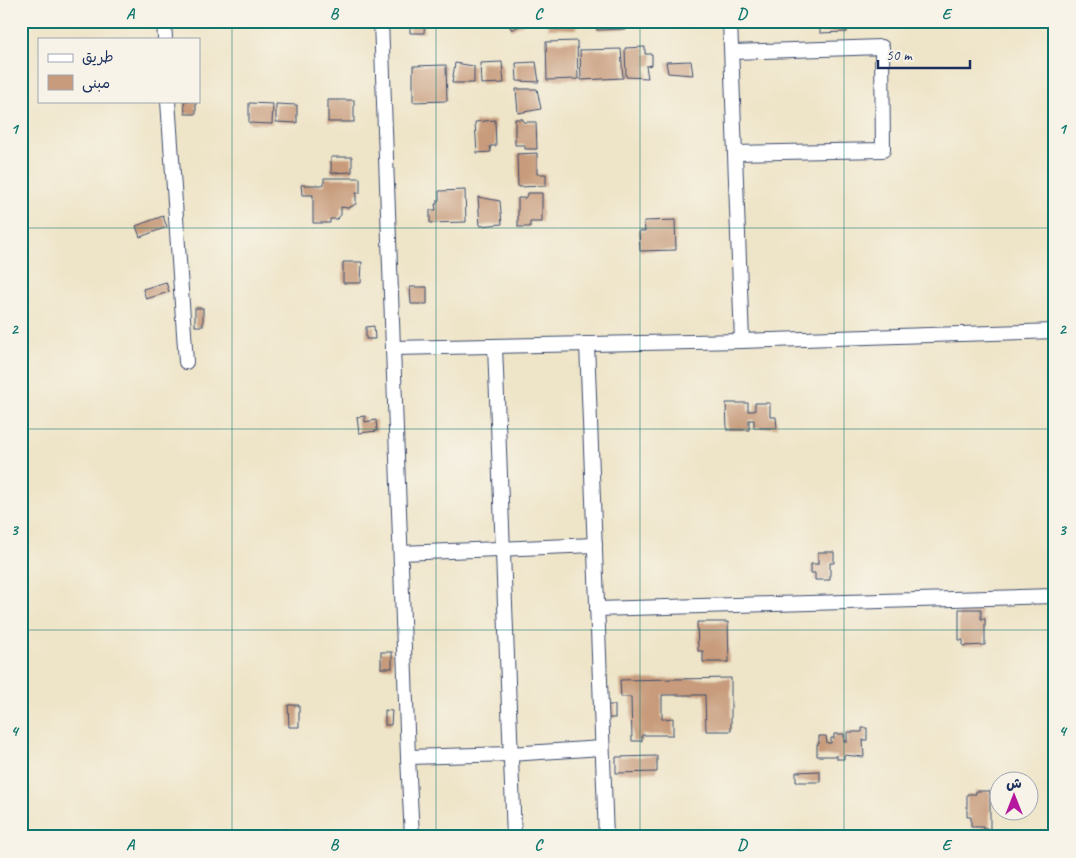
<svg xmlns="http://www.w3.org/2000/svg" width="1076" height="858" font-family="Caveat,'Playpen Sans Arabic',sans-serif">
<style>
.building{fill:#c79b7c}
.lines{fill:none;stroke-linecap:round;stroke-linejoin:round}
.minor-casing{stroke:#3b4a6e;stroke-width:16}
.minor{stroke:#fff;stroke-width:14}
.grid{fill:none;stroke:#0f766e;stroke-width:1;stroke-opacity:0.55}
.neatline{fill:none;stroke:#0f766e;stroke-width:2}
.grid-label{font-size:16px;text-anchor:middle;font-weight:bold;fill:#0f766e}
</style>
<rect width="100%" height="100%" fill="#f7f3e8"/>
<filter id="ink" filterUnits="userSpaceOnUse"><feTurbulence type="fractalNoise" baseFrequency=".02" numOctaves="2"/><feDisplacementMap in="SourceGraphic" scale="10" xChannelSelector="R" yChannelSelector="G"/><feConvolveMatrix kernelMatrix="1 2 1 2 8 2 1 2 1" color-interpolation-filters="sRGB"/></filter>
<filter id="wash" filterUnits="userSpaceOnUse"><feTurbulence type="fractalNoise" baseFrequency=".0096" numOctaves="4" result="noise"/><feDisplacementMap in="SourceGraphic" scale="20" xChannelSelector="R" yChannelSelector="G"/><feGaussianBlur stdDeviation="1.12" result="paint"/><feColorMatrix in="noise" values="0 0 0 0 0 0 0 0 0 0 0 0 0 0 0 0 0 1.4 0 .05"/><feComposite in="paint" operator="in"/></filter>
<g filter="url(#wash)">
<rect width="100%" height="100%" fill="#eee4c7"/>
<g id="blocks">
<!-- building -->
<g class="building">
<path d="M410,21H425L424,33H410Z"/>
<path d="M507,21H528L512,30Z"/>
<rect x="548" y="21" width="29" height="8"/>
<path d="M597,21H626V29L597,30Z"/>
<path d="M820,21H847V32L820,33Z"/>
<path d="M577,41L578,79L547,80L546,42Z"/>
<path d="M645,47V54H652V65L646,66L648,78L626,77L625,48Z"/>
<path d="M621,49L623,78L581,80L580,50Z"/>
<path d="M691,61L693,75L668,73L666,62Z"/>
<path d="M502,62L504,83L481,84L480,63Z"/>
<path d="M536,62L539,82L517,81L516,63Z"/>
<path d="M455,63L474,66V83H452Z"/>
<path d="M446,65L447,101L413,102V66Z"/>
<path d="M516,89H537L541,109L518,113Z"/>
<rect x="328" y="100" width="26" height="22"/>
<path d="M184,101H196V114H185Z"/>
<path d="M249,103L273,104L272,124L249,123Z"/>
<path d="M276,104L297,105V123L276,122Z"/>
<path d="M515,119H523V122H536L537,149H525V145H515Z"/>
<path d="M495,120L496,146H490L491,152L477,153L475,122Z"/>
<path d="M537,153V174H546V186L518,187L517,154Z"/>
<path d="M331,157H352V172L331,173Z"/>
<path d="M324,178H360V193H356V204L348,208L341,207V215L337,219H330V223H313V195H302L301,185H324Z"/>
<path d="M465,190L466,222L430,223V210H436L435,204H437V201L439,200V191Z"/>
<path d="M528,193H542V222H530V227H518V198H525Z"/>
<path d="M478,197L500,201L502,224L480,226Z"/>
<path d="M163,216L167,227L140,237L136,226Z"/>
<path d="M675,220L676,250L640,251L639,231H645L644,221Z"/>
<path d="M343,262H362L361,283H343Z"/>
<path d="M166,282L169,292L146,299L143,289Z"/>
<path d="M410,287H427V304H411Z"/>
<rect x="195" y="308" width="8" height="18"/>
<path d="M374,326L375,339H366V327Z"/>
<path d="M726,403H748V411H755V403H770V417H776L777,428H754V420H749V430H727Z"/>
<path d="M365,416V422L376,420L377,431L359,433L357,417Z"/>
<path d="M818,552H834V563H830V580H815V573H811V564H818Z"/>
<path d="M959,609H981V619H985V645L963,646V640H959Z"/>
<path d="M697,622H728L729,662H703V651H698Z"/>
<rect x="381" y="652" width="11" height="16"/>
<path d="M731,678V731H706L705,695H662V719L673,718V735H642V741H632L631,697H621L620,680Z"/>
<path d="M288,705H299V727H289Z"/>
<rect x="606" y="705" width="9" height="13"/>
<path d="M385,710L392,711L391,725H385Z"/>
<path d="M862,728H867V740H863L864,757L844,755V759H837V756H817V744H819V736H826L827,743H831V738H834V734H844V742H847V732H862Z"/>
<path d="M657,756V772L616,773V757Z"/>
<path d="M820,771V782H796V772Z"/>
<path d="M976,791H990V829H983V827H971V817H967V794H976Z"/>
</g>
</g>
</g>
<g filter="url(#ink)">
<use href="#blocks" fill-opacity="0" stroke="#3b4a6e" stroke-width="1"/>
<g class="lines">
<!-- minor casing -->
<g class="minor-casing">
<g id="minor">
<path d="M164,21L165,39"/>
<path d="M381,21L408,757L412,837"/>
<path d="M730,21L742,341"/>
<path d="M732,52L882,47L883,150L735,153"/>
<path d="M168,101L186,362"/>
<path d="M587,344L606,837"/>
<path d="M495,346L514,837"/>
<path d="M393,348L742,341L1055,331"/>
<path d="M401,553L595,545"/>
<path d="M597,609L1055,596"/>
<path d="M408,757L510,754L602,748"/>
</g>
</g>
<!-- minor -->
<use href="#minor" class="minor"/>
</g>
</g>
<!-- grid -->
<path class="grid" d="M232,21V837M436,21V837M640,21V837M844,21V837M21,228H1055M21,429H1055M21,630H1055"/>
<!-- margin -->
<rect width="1076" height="858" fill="none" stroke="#f7f3e8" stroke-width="55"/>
<!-- legend -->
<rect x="38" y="38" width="162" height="65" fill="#f7f3e8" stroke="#9fa5b1"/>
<rect x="48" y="54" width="25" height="8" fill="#ffffff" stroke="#9fa5b1"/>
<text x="82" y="62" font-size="15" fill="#1b2f5e">طريق</text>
<rect x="48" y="75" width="25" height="15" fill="#c79b7c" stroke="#9fa5b1"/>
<text x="82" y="88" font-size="15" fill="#1b2f5e">مبنى</text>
<!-- north arrow -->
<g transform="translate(1014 796)"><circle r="24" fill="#f7f3e8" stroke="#9fa5b1"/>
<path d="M0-4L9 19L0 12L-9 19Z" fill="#b5179e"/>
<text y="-8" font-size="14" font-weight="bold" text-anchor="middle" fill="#1b2f5e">ش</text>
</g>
<!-- scale -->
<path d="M878 60v8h92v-8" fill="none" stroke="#1b2f5e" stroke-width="2.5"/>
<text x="886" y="60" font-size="15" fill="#1b2f5e" stroke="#f7f3e8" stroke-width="4" paint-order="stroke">50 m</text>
<rect x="28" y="28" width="1020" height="802" class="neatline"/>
<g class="grid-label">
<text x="130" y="19">A</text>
<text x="334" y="19">B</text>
<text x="538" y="19">C</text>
<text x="742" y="19">D</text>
<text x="946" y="19">E</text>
<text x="14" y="134">1</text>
<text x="1062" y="134">1</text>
<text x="14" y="334">2</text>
<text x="1062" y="334">2</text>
<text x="14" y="535">3</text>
<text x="1062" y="535">3</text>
<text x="14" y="736">4</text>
<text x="1062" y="736">4</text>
<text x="130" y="850">A</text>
<text x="334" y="850">B</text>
<text x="538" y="850">C</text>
<text x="742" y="850">D</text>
<text x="946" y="850">E</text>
</g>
</svg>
